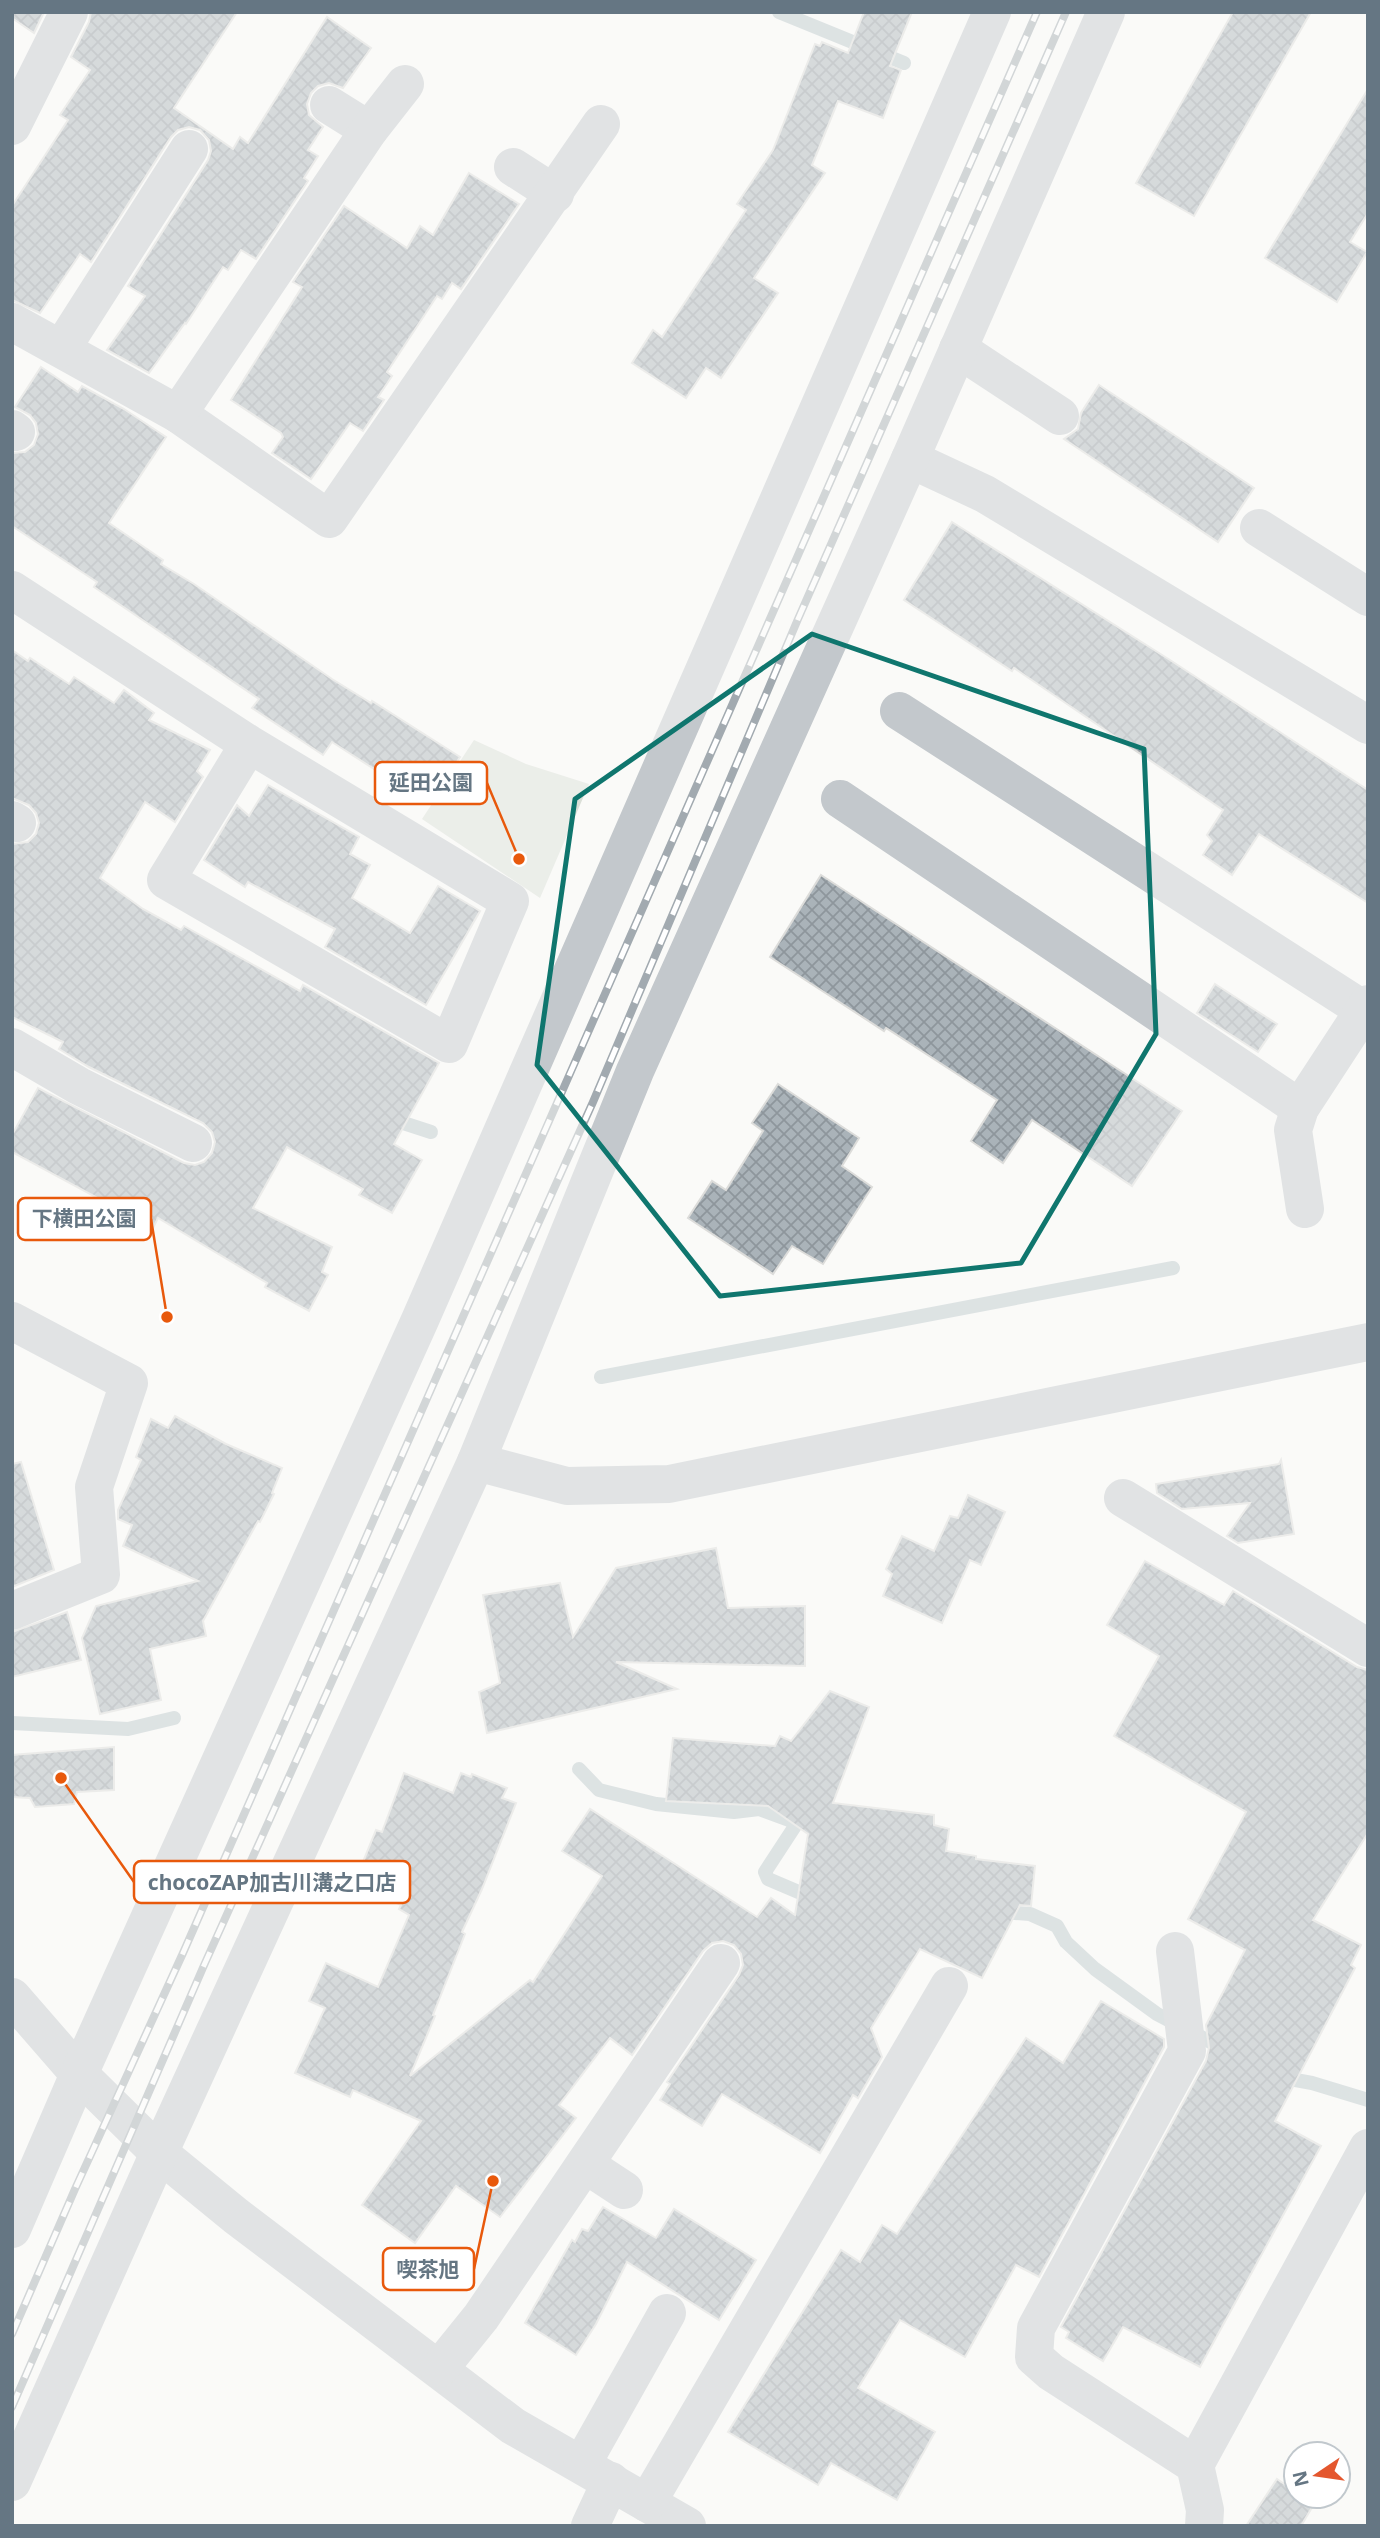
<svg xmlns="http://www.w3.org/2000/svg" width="1380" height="2538" font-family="'Noto Sans','Noto Sans JP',sans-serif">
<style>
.park{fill:#dadfd7}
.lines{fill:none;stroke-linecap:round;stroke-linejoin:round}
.stream{stroke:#bbc7cb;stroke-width:14}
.building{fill:url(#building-cross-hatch);stroke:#dcdcda;stroke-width:2}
.minor{stroke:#c3c8cc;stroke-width:38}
.rail-casing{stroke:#a2aab0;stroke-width:8}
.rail{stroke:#fff;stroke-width:5;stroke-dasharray:16;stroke-linecap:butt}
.marked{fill:none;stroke:#0f766e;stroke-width:5;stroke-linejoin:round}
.leader{fill:none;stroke:#e8590c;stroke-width:2.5}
.callout-dot{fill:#e8590c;stroke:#fff;stroke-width:2.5}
.callout{fill:#fff;stroke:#e8590c;stroke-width:2.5}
.callout-label{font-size:21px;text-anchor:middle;font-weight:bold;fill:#657683}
</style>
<defs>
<pattern id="building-cross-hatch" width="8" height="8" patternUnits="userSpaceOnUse" patternTransform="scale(1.75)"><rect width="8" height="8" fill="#aab3b9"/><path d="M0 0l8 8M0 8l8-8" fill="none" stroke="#8e969c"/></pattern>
</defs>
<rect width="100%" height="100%" fill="#fafaf8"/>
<!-- park -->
<path class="park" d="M474,740L526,764L589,784L540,898L422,819Z"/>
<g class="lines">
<!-- stream -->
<g class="stream">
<path d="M779,12L904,63"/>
<path d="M388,1118L431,1132"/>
<path d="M601,1377L1173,1268"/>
<path d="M12,1723L128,1729L174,1718"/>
<path d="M579,1769L599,1790L656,1804L734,1812L759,1809L797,1823L765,1872L768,1879L815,1899"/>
<path d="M999,1912L1030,1914L1057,1926L1066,1942L1095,1969L1157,2014L1224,2049"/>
<path d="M1279,2077L1312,2083L1368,2100"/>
</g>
</g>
<!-- building -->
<g class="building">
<path d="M12,12H44L34,33L12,18Z"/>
<path d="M91,12H237L174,108L233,149L240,137L248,143L327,17L371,48L343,88L329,83L318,86L311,93L307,104L309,115L323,127L308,150L318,156L304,178L308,181L256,259L241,250L228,270L223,267L186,324L185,323L149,373L107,350L145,296L128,286L208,160L211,151L209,140L200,130L189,127L178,130L171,137L91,262L80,254L40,313L12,300V206L68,120L60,115L90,70L71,57L89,22Z"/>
<path d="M864,12H912L890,66L901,70L883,118L838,101L812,165L825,173L754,278L778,293L721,378L706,368L686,398L632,363L653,330L662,337L746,210L737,204L773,150L815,44L820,46L822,42L848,53Z"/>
<path d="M1233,12H1311L1194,216L1136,183Z"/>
<path d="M1368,89V213L1350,242L1367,252L1337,302L1265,258Z"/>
<path d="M469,173L519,204L461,289L452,283L442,299L437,296L387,372L392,376L378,397L384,400L363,431L350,423L311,479L272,453L283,437L281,433L231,400L302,287L293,282L344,206L407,248L420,226L433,235Z"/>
<path d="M41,367L78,392L82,386L124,409L166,437L109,523L163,560L161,564L194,584L332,679L371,703L372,701L460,757L434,796L418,788L413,794L332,742L323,755L252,708L259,699L94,587L97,582L12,526V453L25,452L34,445L38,434L36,423L30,415L15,407Z"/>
<path d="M1099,385L1254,488L1218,542L1064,439L1078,429L1081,413Z"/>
<path d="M952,522L1170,660L1368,790V903L1259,834L1232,875L1203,855L1212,841L1207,835L1223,810L1014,668L1012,671L904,600Z"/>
<path d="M12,650L28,661L30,658L69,684L74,677L114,703L124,690L154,713L149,720L210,750L197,771L203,777L175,822L145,802L100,878L143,909L181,930L184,926L300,991L303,985L439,1063L394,1144L422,1160L392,1213L359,1195L363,1189L287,1147L253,1208L332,1247L322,1272L328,1275L309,1311L265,1287L267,1283L158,1218L153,1228L12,1152V1135L38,1088L184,1163L195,1165L204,1162L212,1153L215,1142L212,1132L203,1123L89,1067L59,1049L63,1042L12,1017V844L28,842L36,834L39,823L36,813L29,805L12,798Z"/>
<path d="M268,785L359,837L350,854L370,865L352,898L410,933L438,886L480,911L426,1005L325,947L335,929L248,882L245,887L204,860L237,805L249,816Z"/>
<path d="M821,875L1182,1111L1132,1186L1032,1120L1003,1163L971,1141L997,1100L886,1028L884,1031L770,957Z"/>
<path d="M1215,984L1277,1024L1258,1052L1197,1013Z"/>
<path d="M778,1084L859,1138L842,1166L872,1187L823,1264L792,1246L773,1274L688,1218L712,1181L726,1190L763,1131L752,1123Z"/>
<path d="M175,1416L226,1444L282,1468L272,1493L274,1494L260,1522L258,1521L203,1621L206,1636L150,1649L161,1700L100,1714L82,1638L96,1606L198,1581L123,1546L132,1525L118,1519V1510L141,1460L136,1457L151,1419L168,1428Z"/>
<path d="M1281,1460L1294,1534L1238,1543L1227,1536L1250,1503L1182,1509L1157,1493L1156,1484L1279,1464Z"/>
<path d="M21,1462L54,1570L12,1587V1464Z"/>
<path d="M968,1495L1005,1512L981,1565L970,1560L942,1623L883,1596L892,1574L886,1569L902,1536L934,1551L950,1516L958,1518Z"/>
<path d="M716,1548L728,1608L805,1606V1666L616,1662L677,1689L487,1733L479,1692L500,1683L483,1595L560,1583L573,1637L616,1568Z"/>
<path d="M1145,1561L1224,1605L1233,1591L1357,1667L1368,1670V1833L1313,1920L1361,1945L1351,1965L1355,1968L1275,2121L1321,2146L1200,2367L1123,2327L1103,2361L1066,2338L1069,2332L1061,2327L1206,2061L1209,2048L1206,2025L1245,1950L1188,1919L1246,1812L1114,1736L1159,1656L1107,1625Z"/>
<path d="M67,1612L81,1660L12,1677V1632Z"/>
<path d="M830,1691L869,1707L833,1803L934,1815V1825L949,1829L946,1851L976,1856V1859L1035,1866L1031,1906L1020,1905L982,1978L920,1949L871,2028L882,2057L858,2098L853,2095L820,2153L722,2094L702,2126L660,2100L670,2084L667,2082L739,1975L743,1965L741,1954L734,1945L723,1941L712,1943L703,1951L632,2055L610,2038L559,2105L576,2118L500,2217L456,2186L415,2243L362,2205L421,2121L353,2090L350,2097L295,2073L325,2008L309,2001L326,1963L378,1987L409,1915L399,1909L401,1905L365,1888L370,1875L360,1869L376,1830L382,1832L404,1773L453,1793L461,1773L471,1777L472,1774L507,1788L502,1798L516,1803L482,1889L462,1932L465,1934L433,2015L435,2016L410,2076L530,1980L533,1982L602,1876L562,1851L590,1809L757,1917L771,1898L795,1915L808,1834L768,1806L666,1801L673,1738L775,1746L780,1736L791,1741Z"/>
<path d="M114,1747V1790L77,1792L74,1804L35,1807L30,1798L12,1797V1755Z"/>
<path d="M1101,2001L1164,2039V2047L1039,2277L1016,2265L965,2357L900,2320L858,2388L935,2432L897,2500L831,2463L818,2485L728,2432L841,2250L860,2262L882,2225L897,2234L1026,2038L1063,2063Z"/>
<path d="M603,2207L656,2238L674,2209L756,2260L719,2320L627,2262L596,2324L576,2355L525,2323L572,2240L575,2242L582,2229L588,2231Z"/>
<path d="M1277,2479L1296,2492V2496H1302L1314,2504L1301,2526H1246Z"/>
</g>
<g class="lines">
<!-- minor -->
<g class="minor">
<path d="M329,105L369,130"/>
<path d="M12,126L69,12"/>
<path d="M513,167L555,194"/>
<path d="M12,322L178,414L329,519L601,124"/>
<path d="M62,348L189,149"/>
<path d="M958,349L1060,416"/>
<path d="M178,414L369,130L405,84"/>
<path d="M12,429L16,432"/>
<path d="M910,459L985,494L1368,725"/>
<path d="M1259,528L1368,597"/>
<path d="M12,590L249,744L510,901L449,1044L166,880L249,744"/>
<path d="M899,711L1364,1010"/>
<path d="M840,799L1300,1108"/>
<path d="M12,820L17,823"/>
<path d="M12,1047L79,1086L193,1143"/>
<path d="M1305,1209L1293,1130L1300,1108L1368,1004"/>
<path d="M12,1321L129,1383L94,1487L101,1575L12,1611"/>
<path d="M476,1462L567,1486L669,1484L1368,1342"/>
<path d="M1123,1498L1368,1648"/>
<path d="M1175,1951L1187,2051L1036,2328L1034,2357L1051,2372L1195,2465L1205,2510L1204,2526"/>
<path d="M12,1997L79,2074L159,2153L236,2216L513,2426L687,2526"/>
<path d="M586,2165L624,2190"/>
<path d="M12,2229L79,2074L420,1320L992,12"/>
<path d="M439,2369L481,2317L721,1963"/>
<path d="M582,2464L667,2313"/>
<path d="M1195,2465L1368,2148"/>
<path d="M12,2482L159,2153L476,1462L635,1071L910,459L1106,12"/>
<path d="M647,2503L949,1986"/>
<path d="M590,2526L611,2481"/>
</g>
<!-- rail casing -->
<g class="rail-casing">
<g id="rail">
<path d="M12,2334L75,2189L183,1953L1037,12"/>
<path d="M12,2407L205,1963L593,1102L798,619L1066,12"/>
</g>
</g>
<!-- rail -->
<use href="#rail" class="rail"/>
</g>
<!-- marked area -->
<path d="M0 0H1380V2538H0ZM812,634L1144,749L1156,1034L1021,1263L720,1296L537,1065L575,799Z" fill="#fafaf8" fill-opacity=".55" fill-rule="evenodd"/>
<path class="marked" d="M812,634L1144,749L1156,1034L1021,1263L720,1296L537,1065L575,799Z"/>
<!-- callouts -->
<path class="leader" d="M519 859L487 783M167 1317L151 1219M61 1778L134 1882M493 2181L474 2269"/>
<g class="callout-dot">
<circle cx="519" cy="859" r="7"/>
<circle cx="167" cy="1317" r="7"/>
<circle cx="61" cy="1778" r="7"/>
<circle cx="493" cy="2181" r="7"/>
</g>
<g class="callout">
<rect x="375" y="762" width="112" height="42" rx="7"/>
<rect x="18" y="1198" width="133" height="42" rx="7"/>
<rect x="134" y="1861" width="276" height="42" rx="7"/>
<rect x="383" y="2248" width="91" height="42" rx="7"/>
</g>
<g class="callout-label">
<text x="431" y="790">延田公園</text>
<text x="84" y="1226">下横田公園</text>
<text x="272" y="1890">chocoZAP加古川溝之口店</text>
<text x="428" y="2277">喫茶旭</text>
</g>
<!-- border -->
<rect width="1380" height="2538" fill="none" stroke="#657683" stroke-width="28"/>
<!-- north arrow -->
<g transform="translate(1317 2475) rotate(257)"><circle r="33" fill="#ffffff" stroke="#c1c8cd" stroke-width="2"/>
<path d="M0-5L12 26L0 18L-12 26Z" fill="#e4572e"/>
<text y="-10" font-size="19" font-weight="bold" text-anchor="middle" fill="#657683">N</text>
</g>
</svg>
